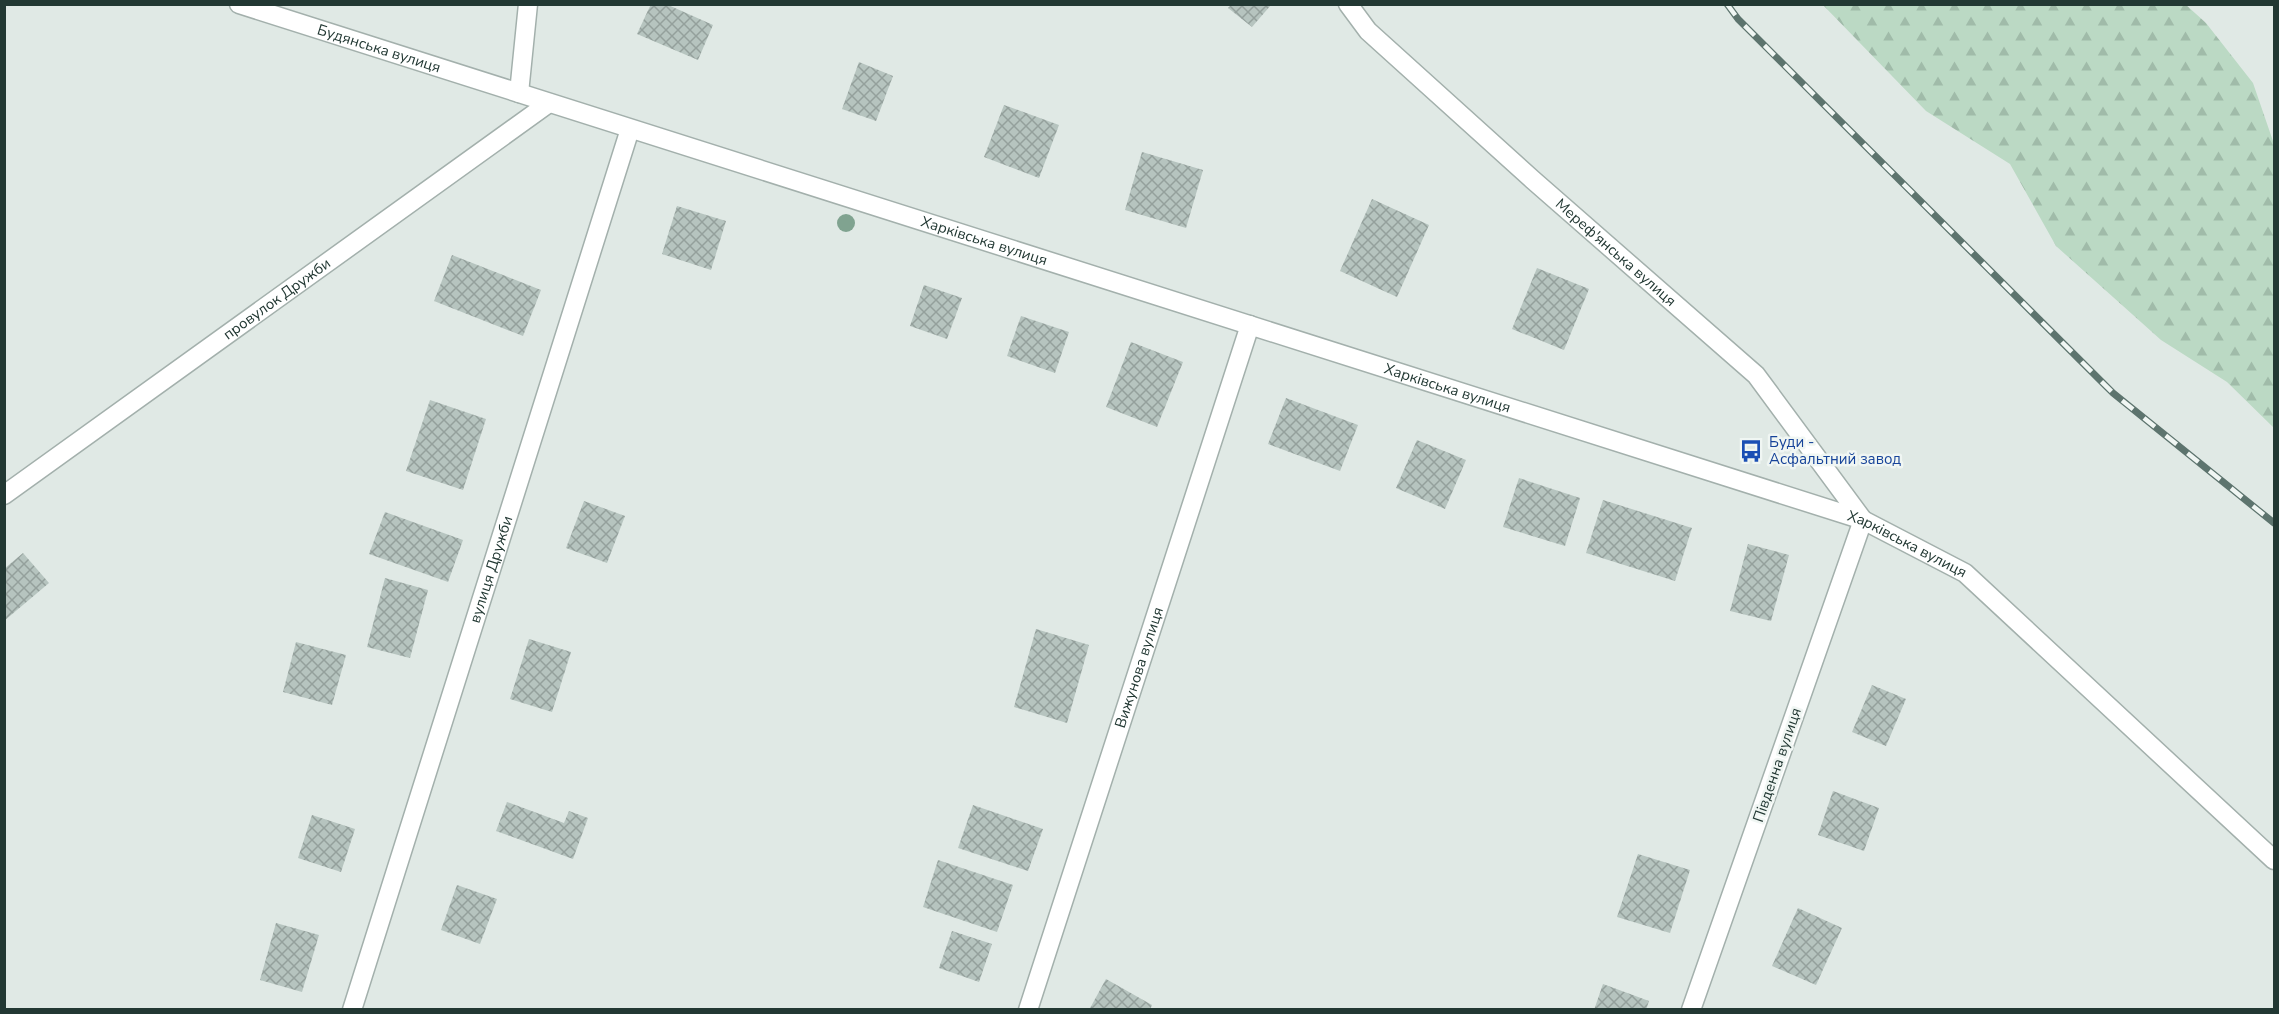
<svg xmlns="http://www.w3.org/2000/svg" width="2279" height="1014" font-family="'Nunito Sans',sans-serif">
<style>
.forest{fill:url(#forest-firs)}
.building{fill:url(#building-cross-hatch)}
.lines{fill:none;stroke-linecap:round;stroke-linejoin:round}
.minor-casing{stroke:#a3b0ac;stroke-width:21}
.minor{stroke:#fff;stroke-width:18}
.rail-casing{stroke:#5d746e;stroke-width:7}
.rail{stroke:#f0f6f3;stroke-width:4.5;stroke-dasharray:14;stroke-linecap:butt}
.tree{fill:#80a390}
.labels{text-anchor:middle;dominant-baseline:central;stroke-width:5;stroke-linejoin:round;paint-order:stroke}
.street-label{font-size:15px;fill:#223833;stroke:#f0f6f3}
.transit-label{font-size:15px;fill:#164399;stroke:#f0f6f3;text-anchor:start}
</style>
<defs>
<pattern id="forest-firs" width="22" height="20" patternUnits="userSpaceOnUse" patternTransform="scale(1.5)"><rect width="22" height="20" fill="#bbd9c4"/><path d="M5 1l3.5 6h-7zM16 11l3.5 6h-7z" fill="#a0bba9"/></pattern>
<pattern id="building-cross-hatch" width="8" height="8" patternUnits="userSpaceOnUse" patternTransform="scale(1.5)"><rect width="8" height="8" fill="#b6c4bf"/><path d="M0 0l8 8M0 8l8-8" fill="none" stroke="#94a09c"/></pattern>
</defs>
<rect width="100%" height="100%" fill="#e0e9e5"/>
<!-- forest -->
<path class="forest" d="M2185,4L2206,23L2253,83L2274,144V428L2227,382L2161,340L2056,246L2010,164L1926,111L1823,5Z"/>
<!-- building -->
<g class="building">
<path d="M651,4H666L713,25L698,60L637,34Z"/>
<path d="M1231,5H1271L1252,27L1228,8Z"/>
<path d="M859,62L893,76L876,121L842,109Z"/>
<path d="M1004,105L1059,125L1039,178L984,157Z"/>
<path d="M1142,152L1203,170L1186,228L1125,210Z"/>
<path d="M1372,199L1429,225L1397,297L1340,271Z"/>
<path d="M677,206L726,221L711,270L662,254Z"/>
<path d="M452,255L541,290L523,336L434,301Z"/>
<path d="M1537,268L1589,289L1564,350L1512,329Z"/>
<path d="M924,285L962,298L947,339L910,326Z"/>
<path d="M1021,316L1069,332L1055,373L1007,356Z"/>
<path d="M1131,342L1183,362L1157,427L1106,407Z"/>
<path d="M1286,398L1358,425L1340,471L1268,444Z"/>
<path d="M430,400L486,419L463,490L406,471Z"/>
<path d="M1417,440L1466,460L1445,509L1396,488Z"/>
<path d="M1519,478L1580,498L1565,546L1503,527Z"/>
<path d="M1603,500L1692,528L1675,581L1586,553Z"/>
<path d="M584,501L625,516L607,563L566,548Z"/>
<path d="M385,512L463,540L448,582L369,554Z"/>
<path d="M1748,544L1789,555L1771,621L1730,611Z"/>
<path d="M23,553L49,583L4,621V569Z"/>
<path d="M385,578L428,590L410,658L367,647Z"/>
<path d="M1036,629L1089,645L1067,723L1014,707Z"/>
<path d="M529,639L571,652L552,712L510,699Z"/>
<path d="M296,642L346,655L332,705L283,692Z"/>
<path d="M1872,685L1906,699L1886,746L1852,732Z"/>
<path d="M1833,791L1879,808L1864,851L1818,835Z"/>
<path d="M507,802L564,823L569,811L588,818L573,859L496,831Z"/>
<path d="M973,805L1043,829L1028,871L958,848Z"/>
<path d="M312,815L355,829L341,872L298,858Z"/>
<path d="M1638,854L1690,870L1670,933L1617,917Z"/>
<path d="M938,860L1013,885L997,932L923,907Z"/>
<path d="M457,885L497,899L480,944L441,930Z"/>
<path d="M1798,908L1842,928L1816,985L1772,966Z"/>
<path d="M276,923L319,935L302,992L260,980Z"/>
<path d="M952,931L992,944L979,982L939,968Z"/>
<path d="M1106,979L1152,1005L1150,1010H1089Z"/>
<path d="M1603,984L1649,1001L1646,1010H1594Z"/>
</g>
<g class="lines">
<!-- minor casing -->
<g class="minor-casing">
<g id="minor">
<path id="s1" d="M239,4L1863,520L1965,573L2274,860"/>
<path id="s2" d="M1348,4L1368,31L1533,180L1756,375L1863,520L1691,1010"/>
<path d="M519,93L528,4"/>
<path id="s3" d="M4,495L549,103"/>
<path id="s4" d="M352,1010L630,129"/>
<path id="s5" d="M1028,1010L1250,325"/>
</g>
</g>
<!-- minor -->
<use href="#minor" class="minor"/>
<!-- rail casing -->
<g class="rail-casing">
<path id="rail" d="M1727,4L1738,19L2113,393L2274,523"/>
</g>
<!-- rail -->
<use href="#rail" class="rail"/>
</g>
<!-- trees -->
<circle class="tree" cx="846" cy="223" r="9"/>
<!-- icons -->
<defs>
<g id="bus-bare" transform="scale(1.8)"><path d="M-5-6H5V4H4V6H2V4H-2V6H-4V4H-5ZM-3.5-4V0h7V-4ZM-3.5 1.2v1.5H-2V1.2ZM2 1.2v1.5H3.5V1.2Z" fill="#1a4fb4" stroke="#f0f6f3" stroke-width="2.5" paint-order="stroke"/></g>
</defs>
<g fill-rule="evenodd">
<use href="#bus-bare" x="1751" y="451"/>
</g>
<g class="labels">
<!-- street labels -->
<g class="street-label">
<text stroke="none"><textPath href="#s1" startOffset="147">Будянська вулиця</textPath></text>
<text stroke="none"><textPath href="#s1" startOffset="782">Харківська вулиця</textPath></text>
<text stroke="none"><textPath href="#s2" startOffset="366">Мереф'янська вулиця</textPath></text>
<text stroke="none"><textPath href="#s3" startOffset="336">провулок Дружби</textPath></text>
<text stroke="none"><textPath href="#s1" startOffset="1268">Харківська вулиця</textPath></text>
<text stroke="none"><textPath href="#s1" startOffset="1754">Харківська вулиця</textPath></text>
<text stroke="none"><textPath href="#s4" startOffset="462">вулиця Дружби</textPath></text>
<text stroke="none"><textPath href="#s5" startOffset="360">Вижунова вулиця</textPath></text>
<text transform="translate(1777 765) rotate(-71)">Південна вулиця</text>
</g>
<!-- transit labels -->
<g class="transit-label">
<text x="1769" y="442">Буди -<tspan x="1769" dy="17">Асфальтний завод</tspan></text>
</g>
</g>
<!-- border -->
<rect width="2279" height="1014" fill="none" stroke="#223833" stroke-width="12"/>
</svg>
